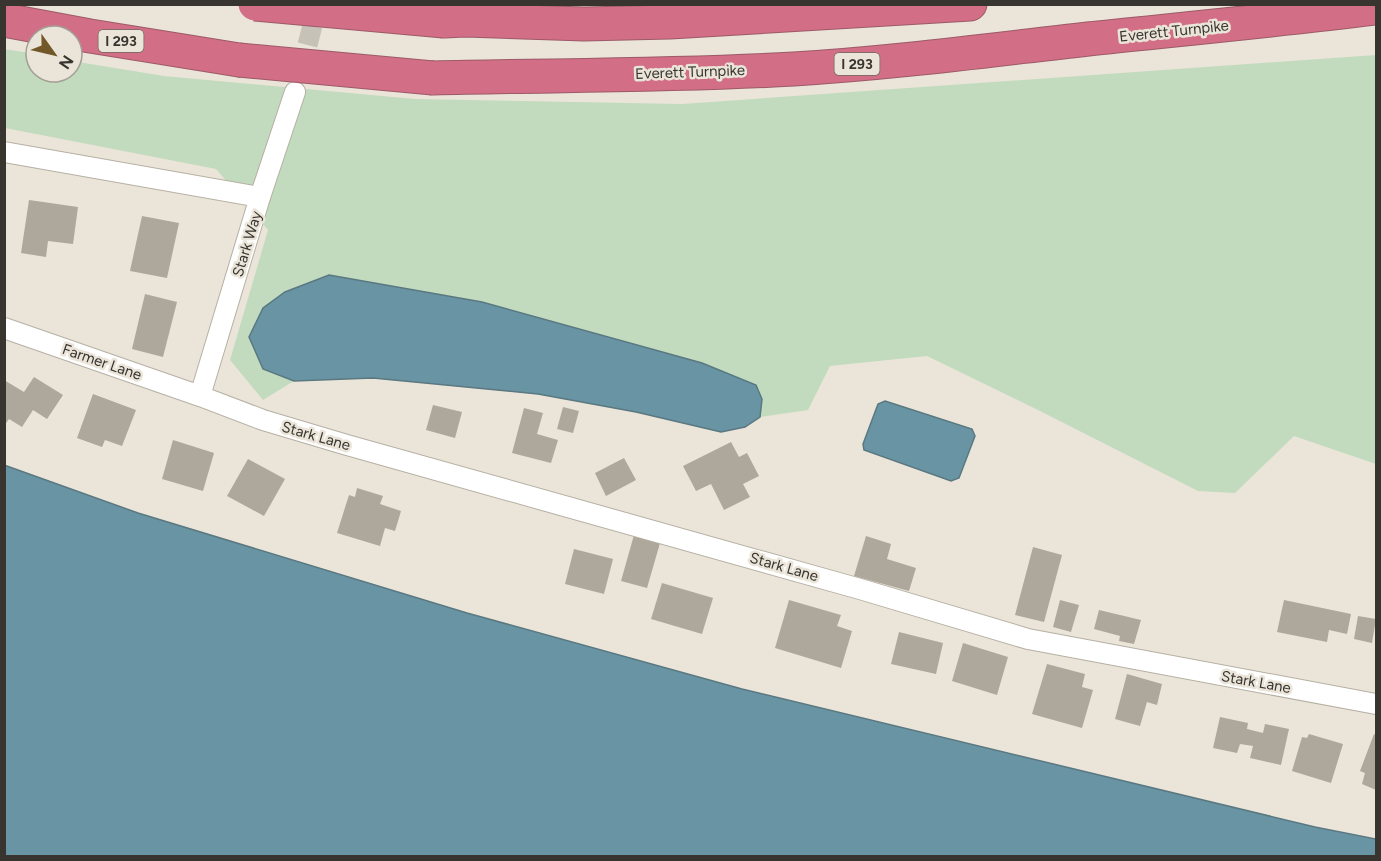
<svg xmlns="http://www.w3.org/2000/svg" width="1381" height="861" font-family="Figtree,sans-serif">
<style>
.green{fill:#c2dbbe}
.water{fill:#6994a3;stroke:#5a7881;stroke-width:1.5}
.building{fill:#ada79c}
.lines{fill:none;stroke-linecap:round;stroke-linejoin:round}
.minor-tunnel{stroke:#c7c2b7;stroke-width:20;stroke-dasharray:20 10;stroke-linecap:butt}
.minor-casing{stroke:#b6b0a4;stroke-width:22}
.motorway-casing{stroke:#9c5a68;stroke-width:35}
.minor{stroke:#fff;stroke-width:20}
.motorway{stroke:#d26e86;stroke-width:33}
.motorway-bridge-casing{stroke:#9c5a68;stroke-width:35;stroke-linecap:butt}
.motorway-bridge{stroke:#d26e86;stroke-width:33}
.labels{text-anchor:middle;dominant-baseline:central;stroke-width:5;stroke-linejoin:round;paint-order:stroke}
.shield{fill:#ebe5d9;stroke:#6e6a63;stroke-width:1.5}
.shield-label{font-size:14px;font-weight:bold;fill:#383531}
.street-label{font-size:15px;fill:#383531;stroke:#ebe5d9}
</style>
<rect width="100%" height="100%" fill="#ebe5d9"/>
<!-- green -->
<path class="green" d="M4,49L36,54V72H72V61L164,76L415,99L682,104L1376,55V464L1294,436L1235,493L1198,491L1038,410L927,356L830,366L808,410L760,417L762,400L702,363L482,302L329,275L263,308L249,338L263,369L294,381L263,400L230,360L268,230L216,169L5,128Z"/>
<!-- water -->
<g class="water">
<path d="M329,275L482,302L702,363L756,385L762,399L760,417L745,427L721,432L636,412L538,394L373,378L294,381L263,369L249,337L263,308L285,292Z"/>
<path d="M885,401L972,429L975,436L959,478L951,481L864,450L863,444L878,404Z"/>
<path d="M4,465L138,513L467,613L742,689L1315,827L1376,839V856H5Z"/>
</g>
<!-- building -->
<g class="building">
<path d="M29,200L78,207L73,244L48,241L46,257L21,253Z"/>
<path d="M142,216L179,223L167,278L130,271Z"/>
<path d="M145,294L177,302L163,357L132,349Z"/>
<path d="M34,377L63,395L47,419L33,410L22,427L9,419L4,426V380L24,392Z"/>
<path d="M93,394L136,410L122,446L105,440L102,447L77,438Z"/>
<path d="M433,405L462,412L455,438L426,430Z"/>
<path d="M563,407L579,411L573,433L557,429Z"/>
<path d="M524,408L543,413L537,434L558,440L551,463L512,453Z"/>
<path d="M173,440L214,453L203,491L162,479Z"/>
<path d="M731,442L739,457L747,453L759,476L743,484L750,497L724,510L711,484L696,491L683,466Z"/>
<path d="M624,458L636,480L606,496L595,473Z"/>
<path d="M248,459L285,479L264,516L227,496Z"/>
<path d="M357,488L383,496L380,504L401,511L395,531L385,528L380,546L337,533L349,495L355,497Z"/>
<path d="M634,535L660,543L647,588L621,581Z"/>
<path d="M866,536L891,544L887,559L916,568L909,591L854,576Z"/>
<path d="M1033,547L1062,555L1044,622L1015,615Z"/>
<path d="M574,549L613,559L604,594L565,584Z"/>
<path d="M662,583L713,598L702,634L651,619Z"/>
<path d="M789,600L841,615L837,626L852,631L841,668L775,648Z"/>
<path d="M1060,600L1079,605L1071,632L1053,627Z"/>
<path d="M1284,600L1351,614L1347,634L1329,630L1327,642L1277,632Z"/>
<path d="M1099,610L1141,620L1134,644L1119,641L1120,636L1094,629Z"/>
<path d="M1358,616L1376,619L1372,643L1354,639Z"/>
<path d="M899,632L943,643L936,674L891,664Z"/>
<path d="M963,643L1008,657L997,695L952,681Z"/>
<path d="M1047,664L1085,674L1082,687L1093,690L1082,728L1032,714Z"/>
<path d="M1127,674L1162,684L1157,705L1147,702L1140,726L1115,719Z"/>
<path d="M1220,717L1248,723L1247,729L1263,733L1265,724L1289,729L1281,765L1250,758L1253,746L1240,744L1237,753L1213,748Z"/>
<path d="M1309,734L1343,744L1331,783L1292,771L1302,737L1307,738Z"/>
<path d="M1374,734L1376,735V790L1362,784L1365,773L1360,771Z"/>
</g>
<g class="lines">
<!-- minor-tunnel -->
<path class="minor-tunnel" d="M300,74L318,4"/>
<!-- minor casing -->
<g class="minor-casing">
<g id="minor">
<path d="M4,152L260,197"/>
<path d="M4,328L200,396L263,420L347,445L860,589L1028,639L1376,704"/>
<path d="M200,396L260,197L295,92"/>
</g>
</g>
<!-- motorway casing -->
<g class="motorway-casing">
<g id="motorway">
<path d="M4,20L90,36L239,60"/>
<path d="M444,21L465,20L584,24L670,22L970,4"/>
<path d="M433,78C553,75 674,76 794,69C893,63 990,50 1088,39C1184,29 1280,20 1376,8"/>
</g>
</g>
<!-- minor -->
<use href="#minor" class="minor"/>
<!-- motorway -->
<use href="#motorway" class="motorway"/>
<!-- motorway-bridge casing -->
<g class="motorway-bridge-casing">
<g id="motorway-bridge">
<path d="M255,4L444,21"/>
<path d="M239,60L433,78"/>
</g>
</g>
<!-- motorway-bridge -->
<use href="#motorway-bridge" class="motorway-bridge"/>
</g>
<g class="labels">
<!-- shield labels -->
<g class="shield">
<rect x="98.5" y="30" width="45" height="22" rx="4.5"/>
<rect x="834.5" y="53" width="45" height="22" rx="4.5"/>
</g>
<g class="shield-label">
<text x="121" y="41">I 293</text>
<text x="857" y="64">I 293</text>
</g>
<!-- street labels -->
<g class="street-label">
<text transform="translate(1174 31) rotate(-6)">Everett Turnpike</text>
<text transform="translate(690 72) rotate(-2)">Everett Turnpike</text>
<text transform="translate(247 244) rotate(-73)">Stark Way</text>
<text transform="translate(102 362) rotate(19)">Farmer Lane</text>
<text transform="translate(316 436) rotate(16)">Stark Lane</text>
<text transform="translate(784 567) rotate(16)">Stark Lane</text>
<text transform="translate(1256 682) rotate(10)">Stark Lane</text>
</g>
</g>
<!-- border -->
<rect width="1381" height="861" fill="none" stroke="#383531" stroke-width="12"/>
<!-- north arrow -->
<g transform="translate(54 54) rotate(124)"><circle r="28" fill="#ebe5d9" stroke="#a39f96" stroke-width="1.5"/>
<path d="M0-4.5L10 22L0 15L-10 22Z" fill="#725829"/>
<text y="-9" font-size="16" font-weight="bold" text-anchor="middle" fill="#383531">N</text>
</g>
</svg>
